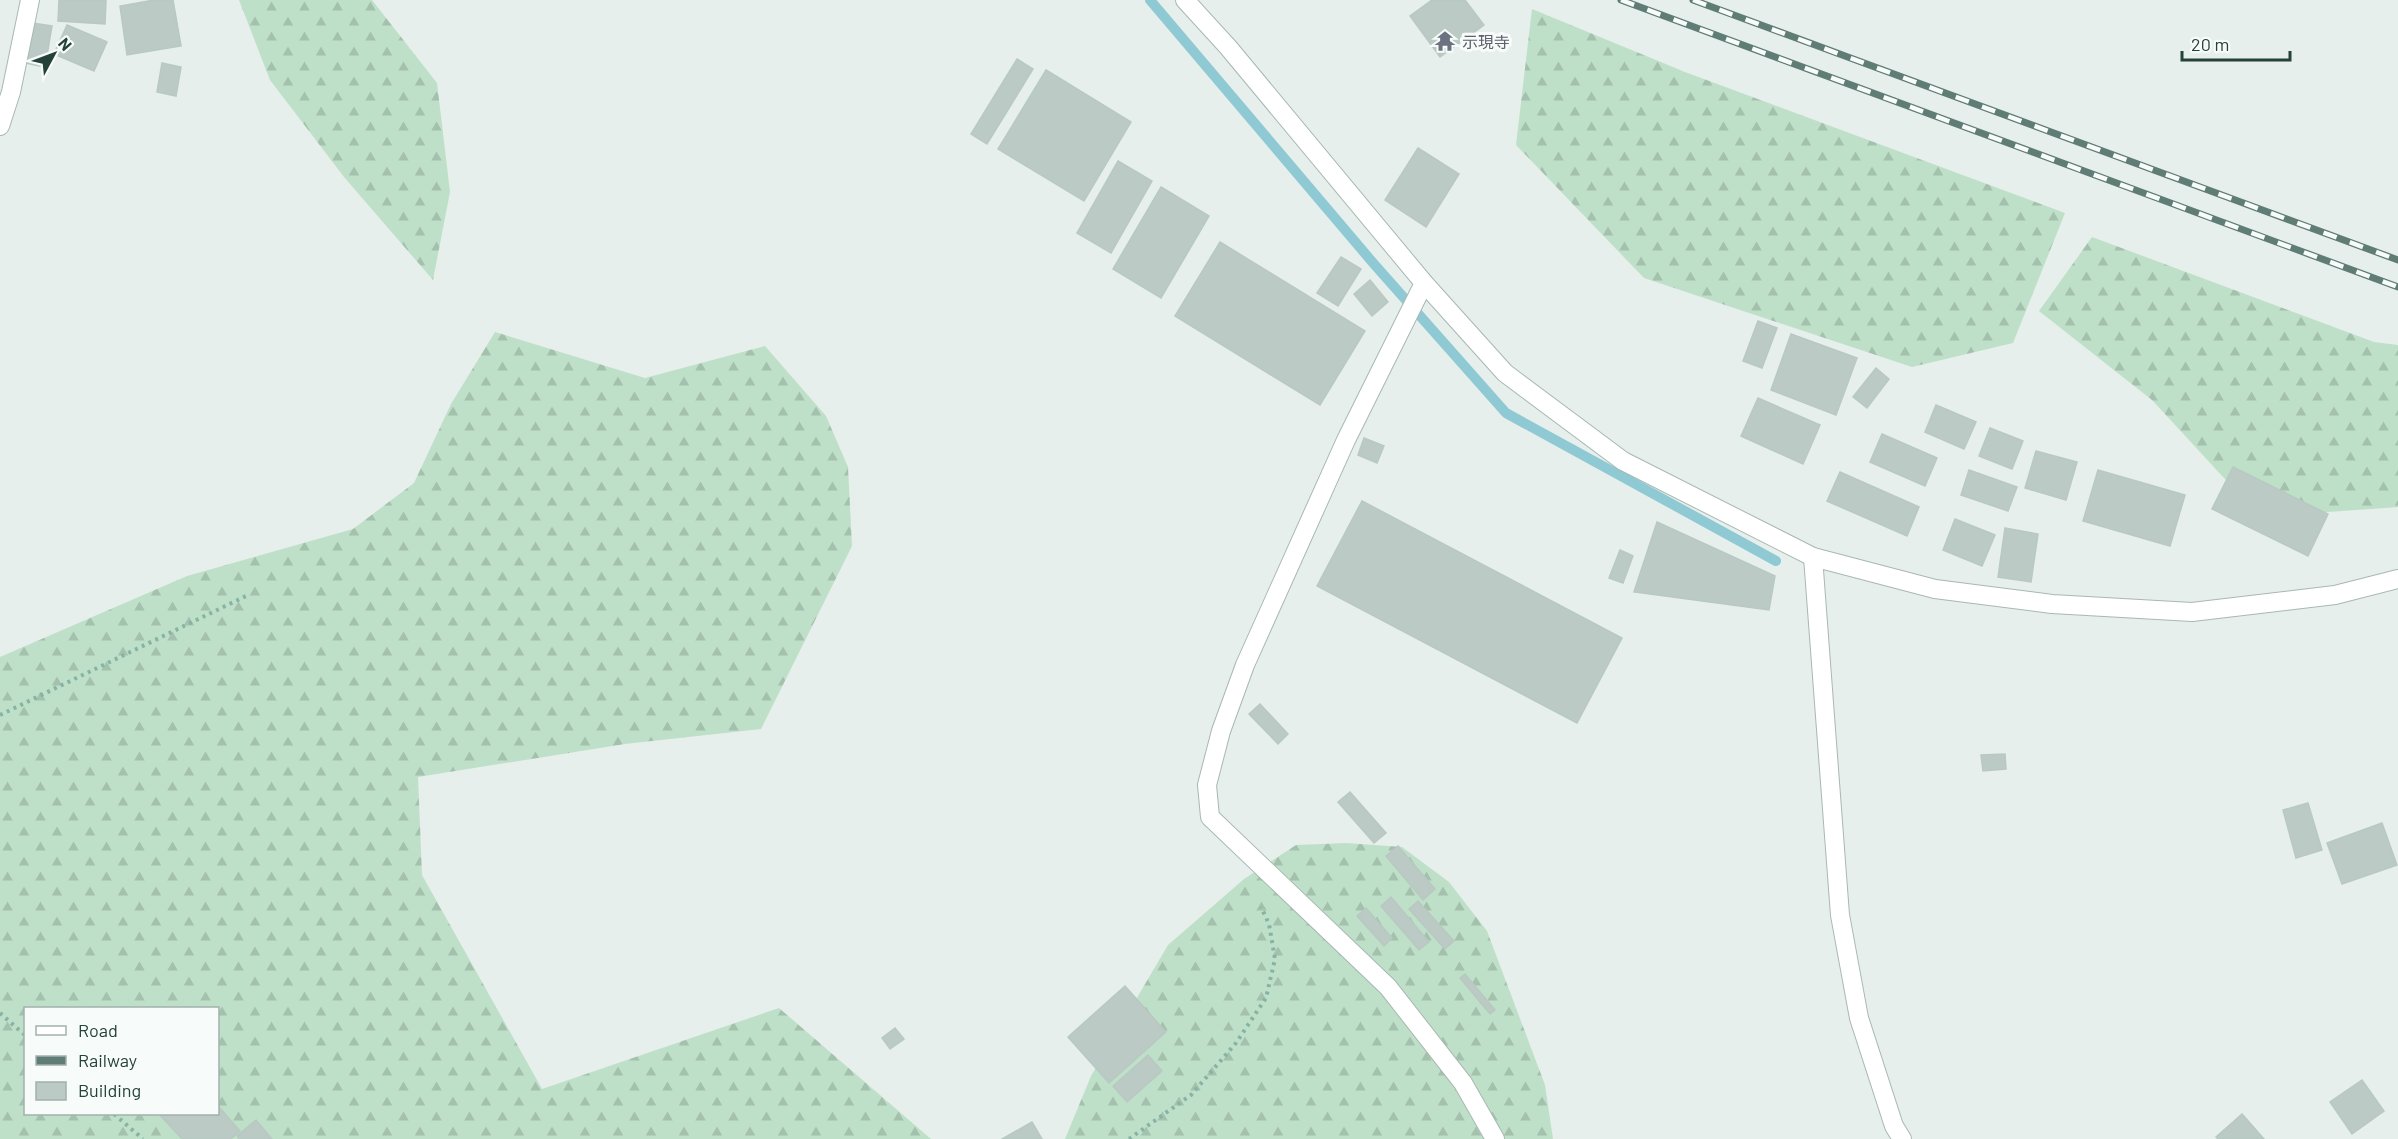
<svg xmlns="http://www.w3.org/2000/svg" width="2398" height="1139" font-family="Barlow,'Noto Sans JP',sans-serif">
<style>
.forest{fill:url(#forest-firs);fill-rule:evenodd}
.lines{fill:none;stroke-linecap:round;stroke-linejoin:round}
.stream{stroke:#8ec9d4;stroke-width:10}
.building{fill:#bbcac4;stroke:#b8c9c2;stroke-width:1.5}
.minor-casing{stroke:#a8b8b2;stroke-width:20}
.path{stroke:#86b3a5;stroke-width:4;stroke-dasharray:3 4.5;stroke-linecap:butt}
.minor{stroke:#fff;stroke-width:18}
.rail-casing{stroke:#5f7d75;stroke-width:7}
.rail{stroke:#f7fbf9;stroke-width:4.5;stroke-dasharray:14;stroke-linecap:butt}
.labels{text-anchor:middle;dominant-baseline:central;stroke-width:6;stroke-linejoin:round;paint-order:stroke}
.worship-label{font-size:16px;fill:#5b616d;stroke:#f7fbf9;text-anchor:start}
</style>
<defs>
<pattern id="forest-firs" width="22" height="20" patternUnits="userSpaceOnUse" patternTransform="scale(1.5)"><rect width="22" height="20" fill="#bfe0c8"/><path d="M5 1l3.5 6h-7zM16 11l3.5 6h-7z" fill="#a4c1ad"/></pattern>
</defs>
<rect width="100%" height="100%" fill="#e6efeb"/>
<!-- forest -->
<g class="forest">
<path d="M239,0H372L437,83L450,192L433,280L344,177L270,80Z"/>
<path d="M1532,9L1685,72L2065,213L2013,343L1912,367L1644,278L1516,145Z"/>
<path d="M2092,237L2374,342L2398,345V507L2260,517L2152,400L2039,311Z"/>
<path d="M495,332L645,378L765,346L826,416L848,467L852,546L761,729L625,744L418,777L422,875L542,1089L779,1008L931,1139H0V657L187,576L353,529L414,483L451,404ZM26,1008H218V1114H26Z"/>
<path d="M1346,843L1402,847L1449,882L1487,931L1545,1085L1553,1139H1065L1091,1076L1168,945L1244,879L1296,845Z"/>
</g>
<g class="lines">
<!-- stream -->
<path class="stream" d="M1150,0L1374,264L1506,413L1776,561"/>
</g>
<!-- building -->
<g class="building">
<path d="M59,0H106L105,24L58,21Z"/>
<path d="M154,0H173L181,46L127,55L120,6Z"/>
<path d="M1432,0H1465L1484,25L1440,57L1410,16Z"/>
<path d="M32,23L52,26L45,67L25,63Z"/>
<path d="M67,25L107,42L94,71L54,54Z"/>
<path d="M1017,59L1033,69L987,144L971,134Z"/>
<path d="M162,63L181,67L176,96L157,92Z"/>
<path d="M1046,70L1131,122L1084,201L998,149Z"/>
<path d="M1418,148L1459,174L1426,227L1385,200Z"/>
<path d="M1118,161L1152,181L1111,253L1077,233Z"/>
<path d="M1161,187L1209,216L1161,298L1113,269Z"/>
<path d="M1220,242L1365,331L1320,405L1175,316Z"/>
<path d="M1341,257L1361,269L1338,306L1317,293Z"/>
<path d="M1370,280L1388,302L1372,316L1354,294Z"/>
<path d="M1758,321L1777,328L1762,368L1743,361Z"/>
<path d="M1791,334L1857,358L1836,415L1771,390Z"/>
<path d="M1876,368L1889,379L1867,408L1853,397Z"/>
<path d="M1758,398L1820,425L1803,464L1741,436Z"/>
<path d="M1936,405L1976,422L1964,449L1925,432Z"/>
<path d="M1990,428L2023,441L2012,469L1979,456Z"/>
<path d="M1882,434L1937,458L1925,486L1870,462Z"/>
<path d="M1364,438L1384,446L1377,463L1358,455Z"/>
<path d="M2036,451L2077,462L2066,500L2025,488Z"/>
<path d="M2233,467L2328,514L2308,556L2212,509Z"/>
<path d="M1969,470L2017,487L2008,511L1961,495Z"/>
<path d="M2098,470L2185,495L2170,546L2083,521Z"/>
<path d="M1840,472L1919,507L1907,536L1827,501Z"/>
<path d="M1362,501L1622,638L1577,723L1317,586Z"/>
<path d="M1955,519L1995,535L1982,566L1943,550Z"/>
<path d="M1657,522L1775,576L1769,610L1634,592Z"/>
<path d="M2005,528L2038,534L2031,582L1998,577Z"/>
<path d="M1620,550L1633,556L1623,583L1609,578Z"/>
<path d="M1260,704L1288,734L1278,744L1249,714Z"/>
<path d="M2005,754L2006,769L1983,771L1981,755Z"/>
<path d="M1350,792L1386,833L1374,843L1338,802Z"/>
<path d="M2308,803L2322,850L2296,858L2283,810Z"/>
<path d="M2382,823L2397,865L2342,884L2327,843Z"/>
<path d="M1398,846L1435,889L1423,900L1386,856Z"/>
<path d="M1391,897L1429,942L1419,950L1381,906Z"/>
<path d="M1418,901L1454,941L1445,949L1409,909Z"/>
<path d="M1366,908L1392,938L1384,946L1357,916Z"/>
<path d="M1465,974L1495,1010L1490,1014L1460,978Z"/>
<path d="M1125,986L1166,1032L1109,1083L1068,1037Z"/>
<path d="M895,1028L904,1039L890,1049L882,1038Z"/>
<path d="M1148,1055L1162,1071L1127,1102L1113,1086Z"/>
<path d="M2362,1080L2384,1111L2352,1134L2330,1102Z"/>
<path d="M218,1106L240,1131L231,1139H182L159,1114H218Z"/>
<path d="M2242,1114L2264,1139H2218L2216,1137Z"/>
<path d="M256,1120L272,1139H239L237,1136Z"/>
<path d="M1032,1122L1042,1139H1002Z"/>
</g>
<g class="lines">
<!-- minor casing -->
<g class="minor-casing">
<g id="minor">
<path d="M1185,0L1228,47L1424,283L1505,373L1623,461L1813,557L1935,589L2052,604L2192,612L2335,595L2398,579"/>
<path d="M0,126L11,92L30,0"/>
<path d="M1424,283L1346,440L1245,665L1221,731L1207,785L1210,817L1388,987L1463,1083L1495,1139"/>
<path d="M1813,557L1840,915L1859,1018L1894,1126L1902,1139"/>
</g>
</g>
<!-- path -->
<g class="path">
<path d="M0,715L246,596"/>
<path d="M0,1013L26,1036"/>
<path d="M114,1114L143,1139"/>
<path d="M1129,1139L1191,1095L1236,1043L1266,998L1275,959L1269,924L1261,907"/>
</g>
<!-- minor -->
<use href="#minor" class="minor"/>
<!-- rail casing -->
<g class="rail-casing">
<g id="rail">
<path d="M1621,0L2398,287"/>
<path d="M1693,0L2398,260"/>
</g>
</g>
<!-- rail -->
<use href="#rail" class="rail"/>
</g>
<!-- icons -->
<defs>
<g id="temple-bare" transform="scale(1.62)"><path d="M0-6L5-2H3V0L6.5 2.5H4V6H1.5V3h-3V6H-4V2.5H-6.5L-3 0V-2H-5Z" fill="#6b7280" stroke="#f7fbf9" stroke-width="2.5" paint-order="stroke"/></g>
</defs>
<g fill-rule="evenodd">
<use href="#temple-bare" x="1445" y="41"/>
</g>
<g class="labels">
<!-- worship labels -->
<g class="worship-label">
<text x="1462" y="41">示現寺</text>
</g>
</g>
<!-- legend -->
<rect x="24" y="1007" width="195" height="108" fill="#f7fbf9" stroke="#a3b1ad" stroke-width="1.5"/>
<rect x="36" y="1026" width="30" height="9" fill="#ffffff" stroke="#a3b1ad" stroke-width="1.5"/>
<text x="78" y="1037" font-size="18" fill="#24423a">Road</text>
<rect x="36" y="1056" width="30" height="9" fill="#5f7d75" stroke="#a3b1ad" stroke-width="1.5"/>
<text x="78" y="1067" font-size="18" fill="#24423a">Railway</text>
<rect x="36" y="1082" width="30" height="18" fill="#bbcac4" stroke="#a3b1ad" stroke-width="1.5"/>
<text x="78" y="1097" font-size="18" fill="#24423a">Building</text>
<!-- north arrow -->
<g transform="translate(54 54) rotate(49)" stroke="#f7fbf9" stroke-width="4.5" paint-order="stroke">
<path d="M0-4.5L10 22L0 15L-10 22Z" fill="#24423a"/>
<text y="-9" font-size="16" font-weight="bold" text-anchor="middle" fill="#24423a">N</text>
</g>
<!-- scale -->
<path d="M2182 51v9h108v-9" fill="none" stroke="#24423a" stroke-width="3"/>
<text x="2191" y="51" font-size="18" fill="#24423a" stroke="#f7fbf9" stroke-width="4.5" paint-order="stroke">20 m</text>
</svg>
